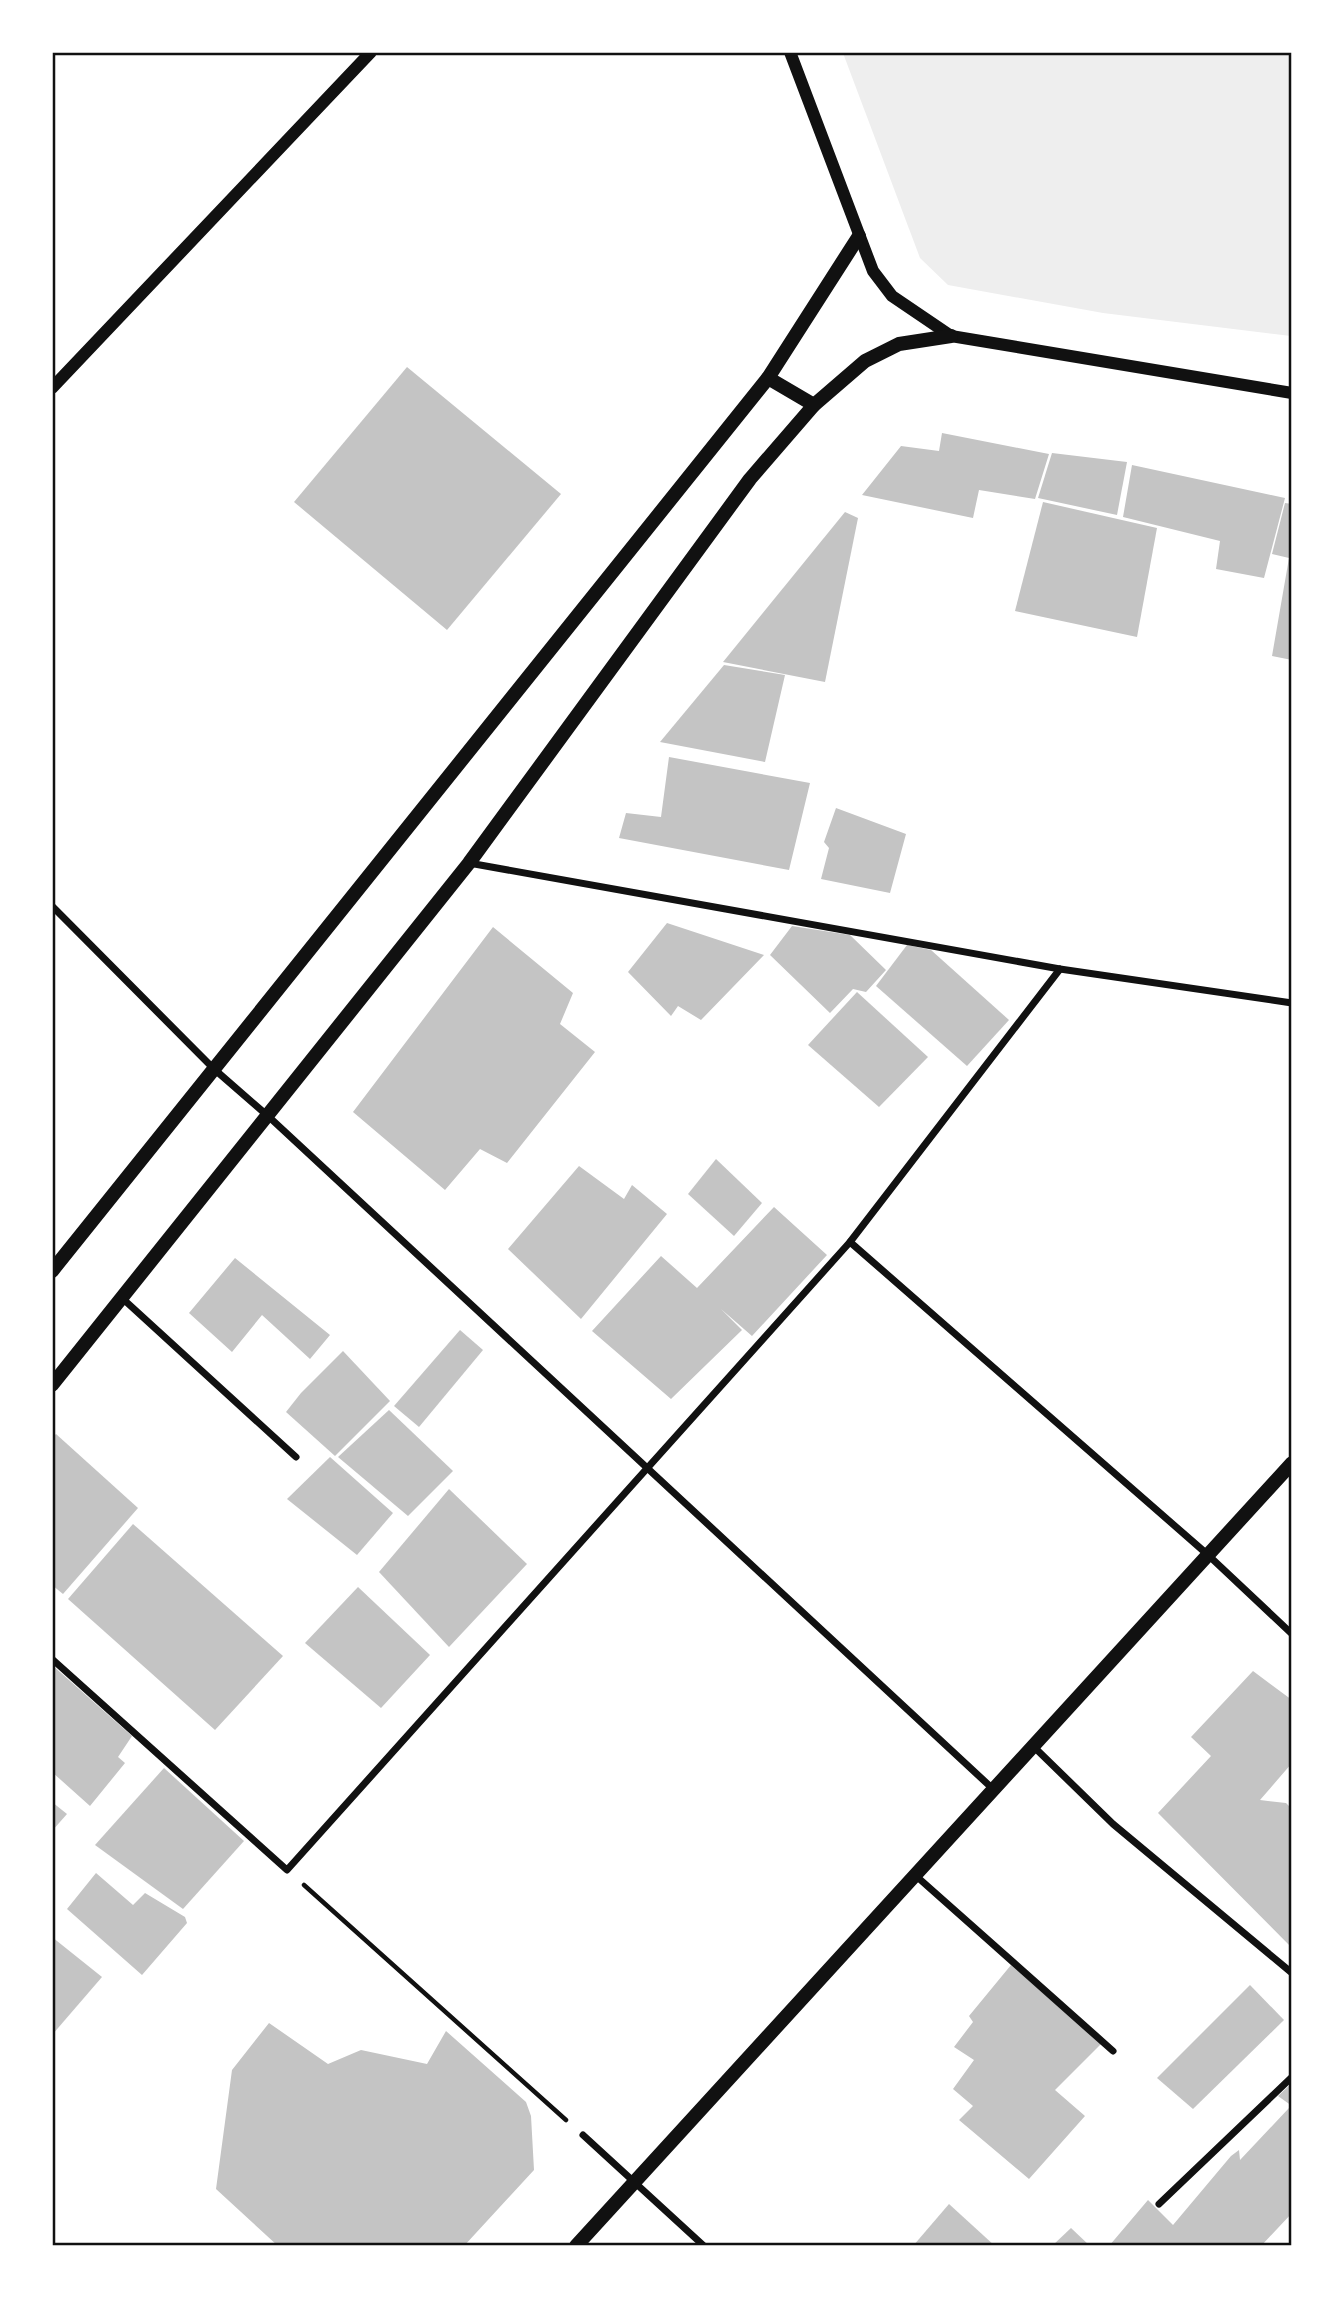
<svg xmlns="http://www.w3.org/2000/svg" width="1344" height="2298" font-family="'IBM Plex Serif',serif">
<style>
.green{fill:#eee}
.building{fill:#c4c4c4}
.lines{fill:none;stroke-linecap:round;stroke-linejoin:round}
.path{stroke:#111;stroke-width:4.5}
.minor{stroke:#111;stroke-width:7}
.tertiary{stroke:#111;stroke-width:12}
.secondary{stroke:#111;stroke-width:14}
.neatline{fill:none;stroke:#111;stroke-width:2.5}
</style>
<rect width="100%" height="100%" fill="#fff"/>
<!-- green -->
<path class="green" d="M843,53H1291V336L1103,313L948,285L920,258Z"/>
<!-- building -->
<g class="building">
<path d="M407,367L561,494L447,630L294,502Z"/>
<path d="M942,433L1049,454L1035,499L979,490L973,518L862,495L901,446L939,451Z"/>
<path d="M1052,453L1127,462L1117,515L1038,498Z"/>
<path d="M1132,465L1285,498L1264,578L1216,569L1220,541L1123,517Z"/>
<path d="M1043,502L1157,528L1137,637L1015,611Z"/>
<path d="M1285,503L1292,504V660L1272,656L1289,558L1272,554Z"/>
<path d="M845,512L858,518L825,682L723,662Z"/>
<path d="M724,665L785,675L765,762L660,742Z"/>
<path d="M669,757L810,783L789,870L619,838L626,813L661,817Z"/>
<path d="M836,808L906,834L890,893L821,879L829,848L824,842Z"/>
<path d="M667,923L764,955L701,1020L678,1006L671,1016L628,972Z"/>
<path d="M792,926L850,935L886,970L866,992L853,989L830,1013L770,955Z"/>
<path d="M493,927L573,993L560,1024L595,1052L507,1163L480,1149L445,1190L353,1112Z"/>
<path d="M907,945L931,950L1009,1020L967,1066L876,986Z"/>
<path d="M857,992L928,1057L879,1107L808,1045Z"/>
<path d="M716,1159L762,1203L734,1236L688,1194Z"/>
<path d="M579,1166L624,1199L632,1185L667,1214L581,1319L508,1249Z"/>
<path d="M774,1207L827,1255L752,1336L721,1309L742,1330L671,1399L592,1331L661,1256L697,1288Z"/>
<path d="M235,1258L330,1335L310,1359L262,1315L232,1352L189,1313Z"/>
<path d="M460,1330L483,1350L419,1427L394,1406Z"/>
<path d="M343,1351L390,1401L335,1456L286,1412L301,1393Z"/>
<path d="M389,1410L453,1471L408,1516L338,1457Z"/>
<path d="M56,1434L138,1508L63,1594L52,1585V1438Z"/>
<path d="M330,1457L393,1513L357,1555L287,1499Z"/>
<path d="M449,1489L527,1564L449,1647L379,1572Z"/>
<path d="M133,1524L283,1656L215,1730L68,1599Z"/>
<path d="M358,1587L430,1655L381,1708L305,1643Z"/>
<path d="M52,1665L132,1736L118,1757L125,1763L90,1806L52,1772Z"/>
<path d="M1253,1671L1292,1700V1763L1260,1800L1286,1803L1292,1809V1948L1158,1813L1211,1756L1191,1737Z"/>
<path d="M164,1768L244,1841L183,1909L95,1845Z"/>
<path d="M52,1802L67,1814L52,1831Z"/>
<path d="M96,1873L133,1905L145,1893L185,1917L187,1923L142,1975L67,1909Z"/>
<path d="M52,1937L102,1977L52,2035Z"/>
<path d="M1011,1965L1101,2044L1055,2090L1085,2116L1029,2179L959,2120L973,2106L953,2089L974,2060L954,2047L973,2022L969,2016Z"/>
<path d="M1250,1985L1284,2020L1193,2109L1157,2078Z"/>
<path d="M269,2023L328,2064L361,2050L427,2064L446,2031L526,2102L531,2116L534,2170L464,2246H278L216,2189L232,2070Z"/>
<path d="M1292,2083V2106L1278,2096Z"/>
<path d="M1289,2108L1292,2110V2213L1261,2246H1109L1148,2200L1173,2225L1231,2156L1239,2150L1240,2160Z"/>
<path d="M949,2204L995,2246H913Z"/>
<path d="M1071,2228L1090,2246H1052Z"/>
</g>
<g class="lines">
<!-- path -->
<path class="path" d="M304,1885L566,2120"/>
<!-- minor -->
<g class="minor">
<path d="M469,863L1060,969L1292,1003"/>
<path d="M52,906L214,1069L268,1116L993,1789"/>
<path d="M850,1242L1207,1554L1292,1634"/>
<path d="M122,1298L296,1457"/>
<path d="M52,1659L287,1870L850,1242L1060,969"/>
<path d="M1033,1746L1113,1824L1292,1973"/>
<path d="M915,1875L1113,2051"/>
<path d="M583,2135L704,2246"/>
<path d="M1159,2204L1292,2077"/>
</g>
<!-- tertiary -->
<g class="tertiary">
<path d="M790,52L873,271L892,296L951,336L1292,393"/>
<path d="M52,388L371,52"/>
</g>
<!-- secondary -->
<g class="secondary">
<path d="M768,378L814,405"/>
<path d="M52,1271L768,378L859,236"/>
<path d="M52,1385L469,863L750,479L814,405L865,361L899,344L951,336"/>
<path d="M576,2246L1292,1463"/>
</g>
</g>
<!-- border -->
<rect width="1344" height="2298" fill="none" stroke="#ffffff" stroke-width="108"/>
<rect x="54" y="54" width="1236" height="2190" class="neatline"/>
</svg>
